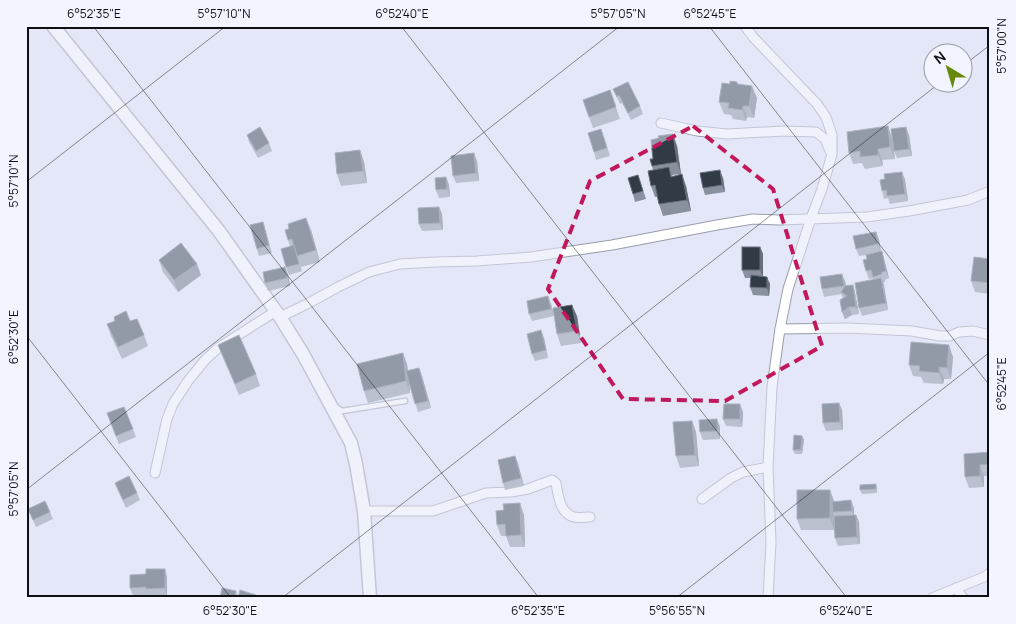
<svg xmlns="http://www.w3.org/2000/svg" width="1016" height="624" font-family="Manrope,sans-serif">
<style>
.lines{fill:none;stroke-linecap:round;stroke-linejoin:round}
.lane-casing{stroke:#999dac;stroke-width:7}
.street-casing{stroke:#999dac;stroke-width:11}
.secondary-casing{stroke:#999dac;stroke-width:15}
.lane{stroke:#fff;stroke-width:4.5}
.street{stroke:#fff;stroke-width:9}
.secondary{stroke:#fff;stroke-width:12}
.wall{fill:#8a919e}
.shaded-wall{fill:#666f7a}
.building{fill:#303b45;stroke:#666f7a}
.marked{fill:none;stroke:#c2185b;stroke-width:4;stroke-dasharray:10 6;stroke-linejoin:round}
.ticks{fill:none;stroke:#0e1015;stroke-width:1;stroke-opacity:0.45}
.neatline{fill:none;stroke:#0e1015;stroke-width:2}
.ticks-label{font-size:12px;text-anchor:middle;fill:#0e1015}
</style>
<rect width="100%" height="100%" fill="#e3e7f7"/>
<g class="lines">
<!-- lane casing -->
<g class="lane-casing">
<path id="lane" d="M336,407L342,411L405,401"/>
</g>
<!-- street casing -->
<g class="street-casing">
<g id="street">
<path d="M745,26L753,37L817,104L826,117L832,135V154L822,189L811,218L788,289L780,329L772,387L768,467L771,542L768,598"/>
<path d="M661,123L697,131L727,134L784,131L816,132L825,139L830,151"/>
<path d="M280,317L307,304L338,287L369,272L400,264L436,262L477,261L531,257L612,245L717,225L753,219L779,220L867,217L909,211L968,200L990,191"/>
<path d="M780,329L848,328L912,331L940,336H950L959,332L973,331L990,335"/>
<path d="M155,473L167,419L173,404L188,381L205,360L218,348L276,311"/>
<path d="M702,499L731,478L743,472L768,467"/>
<path d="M364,511H433L486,493L511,492L528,489L552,480L556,483C558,495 560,514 574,517C579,518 585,517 590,517"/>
<path d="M956,588L963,598"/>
<path d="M932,598L984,577L990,573"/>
</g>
</g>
<!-- secondary casing -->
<g class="secondary-casing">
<path id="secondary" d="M53,26L219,231L280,317L303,354L351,443L356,464L364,511L370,598"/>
</g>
<!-- lane -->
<use href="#lane" class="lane"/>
<!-- street -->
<use href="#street" class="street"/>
<!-- secondary -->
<use href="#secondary" class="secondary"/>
</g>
<!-- wall -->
<g class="wall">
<path d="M737,82L738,84L757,98L754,118L747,117L746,121L733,119L731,115L724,114L719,102L730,84Z"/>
<path d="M613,89L640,106L643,114L631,120L622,103L620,104Z"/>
<path d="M610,90L620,119L593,128L583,100Z"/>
<path d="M247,135L269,143L272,151L258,158L249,142Z"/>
<path d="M909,135L912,156L897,158L894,151Z"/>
<path d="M604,137L610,156L596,160L594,152Z"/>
<path d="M892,138L895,159L882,160L883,166L865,169L862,163L853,164L849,153Z"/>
<path d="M677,146L681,174L672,175L673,176L686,186L691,211L663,216L659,204L657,197H655L651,186L653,170L652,166L653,159Z"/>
<path d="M360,150L364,162L367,183L341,186L337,174Z"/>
<path d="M477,161L479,181L456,183L453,176Z"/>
<path d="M902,172L905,180L908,201L890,204L888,198L884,199L882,191Z"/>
<path d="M638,175L646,199L635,202L633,194Z"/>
<path d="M446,177L449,185L450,197L439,198L436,190Z"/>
<path d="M723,178L725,192L705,195L703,188Z"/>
<path d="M439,207L442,214L443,230L422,231L419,224Z"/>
<path d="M263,222L272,253L259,256L257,249Z"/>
<path d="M311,230L320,262L301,267L300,264L302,271L289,275L286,267L290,246L288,240Z"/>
<path d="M876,232L879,240L881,251L884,259L889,278L885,280V282L883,283L888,310L862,316L859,308L873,279V278L869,279L866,271L867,259L866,255L859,256L856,249Z"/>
<path d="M760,247L763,254V276L770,284L769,296L753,295L750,287L751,278H745L742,270Z"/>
<path d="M990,259V294L975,292L971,281Z"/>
<path d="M159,260L201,275L178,292L163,272Z"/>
<path d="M288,274L290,286L268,291L265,283Z"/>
<path d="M845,281L846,286L853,285L855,293L859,314L852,315L845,319L843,298L841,294L824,297L822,289Z"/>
<path d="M551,304L554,316L532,321L529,314Z"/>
<path d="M577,316L581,343L561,346L557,334Z"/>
<path d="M130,321L144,335L148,346L122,359L111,336L107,324Z"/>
<path d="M544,338L548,358L535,361L532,354Z"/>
<path d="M218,345L256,374L260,386L239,395Z"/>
<path d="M953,357L951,379H944L943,384L924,383L921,377L913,376L909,365Z"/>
<path d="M407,364L408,371L422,376L431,408L418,412L409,382L410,393L368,403L364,391Z"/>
<path d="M839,403L842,410L843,430L826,431L823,423Z"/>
<path d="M124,407L136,437L119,444L107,413Z"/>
<path d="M743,412L742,427L726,426L723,419Z"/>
<path d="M717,419L720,427V439L703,440L700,432Z"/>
<path d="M692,421L696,432L699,466L680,468L676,456Z"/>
<path d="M802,436L804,440L802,454H795L793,450Z"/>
<path d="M990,452V476H984V487L969,488L965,477Z"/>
<path d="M515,456L524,486L505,490L503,483Z"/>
<path d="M115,483L137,493L140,500L126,508L118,491Z"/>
<path d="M876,484L877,488V493L862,494L860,490Z"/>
<path d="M834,501L854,508V515H856L859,522L860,544L838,546L835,538L834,530H801L797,519Z"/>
<path d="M28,509L50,512L53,519L36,527Z"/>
<path d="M524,515L525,547H510L506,536H501L497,525Z"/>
<path d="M146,574L167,577V596H148V595L133,596L130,588Z"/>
</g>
<!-- shaded-wall -->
<g class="shaded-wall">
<path d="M752,86L757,98L754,118L749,106Z"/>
<path d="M743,106L747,117L746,121L742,110Z"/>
<path d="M888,126L892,138L895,159L890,147Z"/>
<path d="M906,127L909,135L912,156L909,149Z"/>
<path d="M673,134L677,146L681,174L677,162Z"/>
<path d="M878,149L882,160L883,166L878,155Z"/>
<path d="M360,150L364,162L367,183L363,171Z"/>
<path d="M474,153L477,161L479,181L476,173Z"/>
<path d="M720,170L723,178L725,192L722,185Z"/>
<path d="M902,172L905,180L908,201L905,194Z"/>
<path d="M682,174L686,186L691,211L687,200Z"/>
<path d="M446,177L449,185L450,197L447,189Z"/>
<path d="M439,207L442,214L443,230L440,223Z"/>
<path d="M306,218L311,230L320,262L316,250Z"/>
<path d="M876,232L879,240L881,252L878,244Z"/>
<path d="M760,247L763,254V278L760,270Z"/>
<path d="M882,251L884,259L889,278L886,271Z"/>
<path d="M197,264L201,275L178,292L174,280Z"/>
<path d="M285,267L288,274L290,286L287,278Z"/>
<path d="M842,274L845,281L847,293L844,286Z"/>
<path d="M767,277L770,284L769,296L767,288Z"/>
<path d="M881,278L884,285L888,310L886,303Z"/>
<path d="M853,285L855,293L859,314L856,307Z"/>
<path d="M548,296L551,304L554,316L551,309Z"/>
<path d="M572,305L577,316L581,343L577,331Z"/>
<path d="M849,307L852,315L845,319L842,312Z"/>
<path d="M541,330L544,338L548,358Z"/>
<path d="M949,345L953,357L951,379L947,368Z"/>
<path d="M403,353L407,364L410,393L406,381Z"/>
<path d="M939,367L944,379L943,384L939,373Z"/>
<path d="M419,368L422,376L431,408L428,401Z"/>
<path d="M839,403L842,410L843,430L840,422Z"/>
<path d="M740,404L743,412L742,427L740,419Z"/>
<path d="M717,419L720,427V439L718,431Z"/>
<path d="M692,421L696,432L699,466L695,455Z"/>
<path d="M802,436L804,440L802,454L801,450Z"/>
<path d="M515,456L518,463L524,486L521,478Z"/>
<path d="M980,465L984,476V487L980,476Z"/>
<path d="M830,490L834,501L833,512L834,515V530L830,518Z"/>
<path d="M851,500L854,508V518L852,511Z"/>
<path d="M520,503L524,515L525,547L521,535Z"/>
<path d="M856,515L859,522L860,544L857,537Z"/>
<path d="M165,569L167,577V596L165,588Z"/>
<path d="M236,591L238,598H234Z"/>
</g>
<!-- building -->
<g class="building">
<path d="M730,81L737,82V84L752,86L749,106H743L742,110L728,108L729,103L719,102L722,83L730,84Z"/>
<path d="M628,82L640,106L628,113L619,95L617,97L613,89Z"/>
<path d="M610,90L616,107L589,117L583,100Z"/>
<path d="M888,126L890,147L878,149V155L860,157V151L849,153L847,132Z"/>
<path d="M260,127L269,143L256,151L247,135Z"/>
<path d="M906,127L909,149L894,151L891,129Z"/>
<path d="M601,129L607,148L594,152L588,133Z"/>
<path d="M673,134L677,162L652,166L650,159H653L651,140L659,138L658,136Z"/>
<path d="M360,150L363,171L337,174L335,153Z"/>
<path d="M474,153L476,173L453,176L451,156Z"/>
<path d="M669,167L671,177L682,174L687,200L659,204L655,185L651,186L648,171Z"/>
<path d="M720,170L722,185L703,188L700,173Z"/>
<path d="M902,172L905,194L887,196L886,190L882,191L880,180L885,179L884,174Z"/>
<path d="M638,175L643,191L633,194L628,178Z"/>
<path d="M446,177L447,189L436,190L435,178Z"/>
<path d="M439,207L440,223L419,224L418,208Z"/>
<path d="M306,218L316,250L297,256L292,239L288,240L285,230L289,229L288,224Z"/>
<path d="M263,222L269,245L257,249L250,225Z"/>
<path d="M876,232L878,244L856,249L853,236Z"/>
<path d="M181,243L197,264L174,280L159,260Z"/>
<path d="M294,245L299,264L286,267L281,249Z"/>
<rect x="742" y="247" width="18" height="23"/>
<path d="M882,251L886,271L882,272V274L873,277L871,270L866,271L863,260L867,259L866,255Z"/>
<path d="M974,257L990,259V283L971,281Z"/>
<path d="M285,267L287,278L265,283L263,272Z"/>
<path d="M842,274L844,286L822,289L820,277Z"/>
<path d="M751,275L767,277V288L750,287Z"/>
<path d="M881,278L886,303L859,308L855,283Z"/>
<path d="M853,285L856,307H849L842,312L840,300L847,296L841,292L845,286Z"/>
<path d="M548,296L551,309L529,314L527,301Z"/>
<path d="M572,305L577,331L557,334L553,308Z"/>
<path d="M126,311L130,321L137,319L144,335L118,347L107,324L115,321L114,317Z"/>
<path d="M541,330L546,350L532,354L527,334Z"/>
<path d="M239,335L256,374L235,384L218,345Z"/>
<path d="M911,342L949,345L947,368L939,367V373L919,371L920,366L909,365Z"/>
<path d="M403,353L406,381L364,391L357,364Z"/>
<path d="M419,368L428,401L415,404L406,371Z"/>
<path d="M839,403L840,422L823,423L822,404Z"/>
<path d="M724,404H740V419H723Z"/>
<path d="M124,407L133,429L116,436L107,413Z"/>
<path d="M717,419L718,431L700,432L699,420Z"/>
<path d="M692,421L695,455L676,456L673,422Z"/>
<path d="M794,435L802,436L801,450H793Z"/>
<path d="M990,452V464L980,465V476L965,477L964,454Z"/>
<path d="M515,456L521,478L503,483L498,460Z"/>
<path d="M129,476L137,493L123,500L115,483Z"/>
<path d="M876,484V489L860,490V485Z"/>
<path d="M797,490H830V518L797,519Z"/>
<path d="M851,500L852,511L833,512L832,502Z"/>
<path d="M45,501L50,512L33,520L28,509Z"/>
<path d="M520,503L521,535L506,536L505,524L497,525L496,511L504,510L503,504Z"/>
<path d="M856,515L857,537L835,538L834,516Z"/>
<path d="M146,569H165V588L146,589V587L130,588V575L146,574Z"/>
<path d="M222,588L236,591L234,598H220Z"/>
<path d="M240,590L256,595L255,598H238Z"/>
</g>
<!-- marked area -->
<path d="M0 0H1016V624H0ZM693,126L773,189L822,346L725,401L623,399L548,289L590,181Z" fill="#e3e7f7" fill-opacity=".55" fill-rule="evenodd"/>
<path class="marked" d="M693,126L773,189L822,346L725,401L623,399L548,289L590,181Z"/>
<!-- ticks -->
<path class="ticks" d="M93,26L539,598M401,26L847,598M709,26L990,386M964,65L990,45M26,182L226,26M26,335L231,598M26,490L620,26M282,598L941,82M676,598L990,352"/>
<!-- border -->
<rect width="1016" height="624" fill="none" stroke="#f2f5ff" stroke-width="55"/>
<!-- north arrow -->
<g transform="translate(948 68) rotate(322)"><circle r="24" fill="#f2f5ff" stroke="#9799a1"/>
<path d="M0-4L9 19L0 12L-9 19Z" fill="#678808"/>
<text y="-8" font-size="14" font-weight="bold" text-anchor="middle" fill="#0e1015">N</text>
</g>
<rect x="28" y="28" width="960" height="568" class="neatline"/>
<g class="ticks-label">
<text x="94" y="18">6°52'35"E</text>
<text x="224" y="18">5°57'10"N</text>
<text x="402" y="18">6°52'40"E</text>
<text x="618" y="18">5°57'05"N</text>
<text x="710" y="18">6°52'45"E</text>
<text transform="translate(1002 46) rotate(-90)" y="4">5°57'00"N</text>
<text transform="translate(14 181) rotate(-90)" y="4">5°57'10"N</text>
<text transform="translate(14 337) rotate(-90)" y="4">6°52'30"E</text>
<text transform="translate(1002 384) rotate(-90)" y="4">6°52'45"E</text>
<text transform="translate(14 489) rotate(-90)" y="4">5°57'05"N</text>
<text x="230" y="615">6°52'30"E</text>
<text x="538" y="615">6°52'35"E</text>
<text x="677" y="615">5°56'55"N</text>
<text x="846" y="615">6°52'40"E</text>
</g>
</svg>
